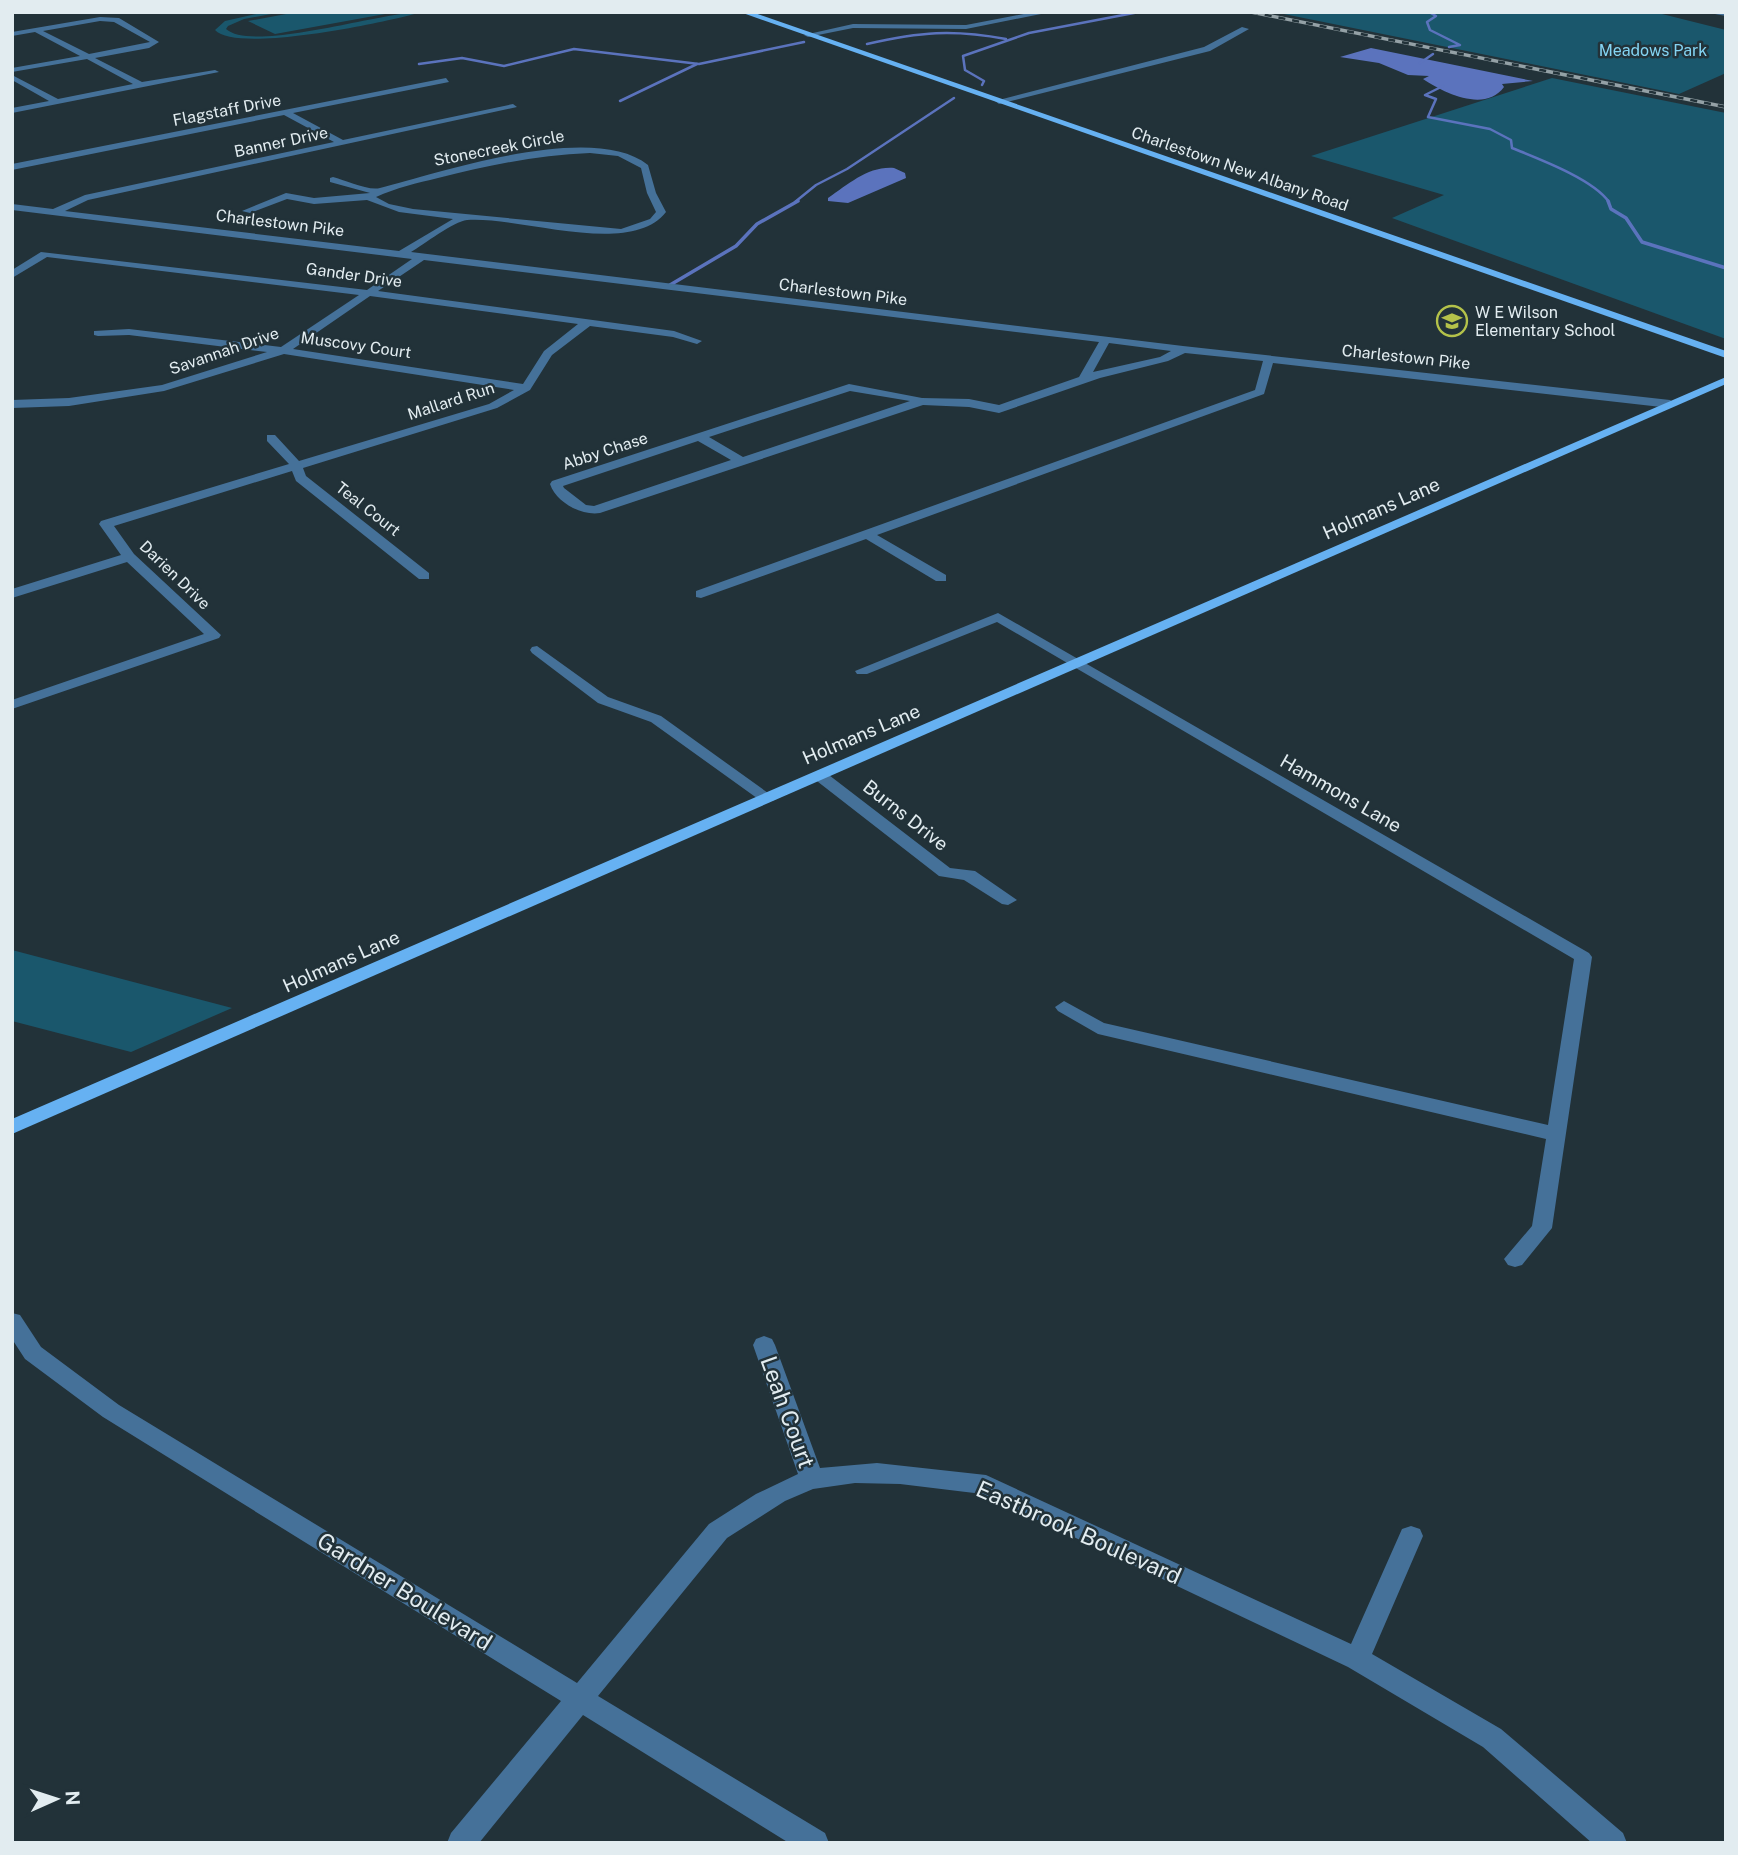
<svg xmlns="http://www.w3.org/2000/svg" width="1738" height="1855" font-family="'Public Sans',sans-serif">
<style>
.green{fill:#1a576c}
.water{fill:#5b73bd}
.lines{fill:none;stroke-linecap:round;stroke-linejoin:round}
.stream-far1{stroke:#5b73bd;stroke-width:2.5}
.stream{stroke:#5b73bd;stroke-width:3.5}
.minor{fill:#457199;fill-rule:evenodd}
.major{fill:#66b1f2;fill-rule:evenodd}
.rail-casing{stroke:#94a1a6;stroke-width:3.5}
.rail{stroke:#223239;stroke-width:2.5;stroke-dasharray:7;stroke-linecap:butt}
.labels{text-anchor:middle;dominant-baseline:central;stroke-width:5;stroke-linejoin:round;paint-order:stroke}
.far-park-label{font-size:16px;fill:#84d4f3;stroke:#223239}
.far-street-label{font-size:16px;fill:#e2ecf0;stroke:#223239}
.far-poi-label{font-size:16px;fill:#e2ecf0;stroke:#223239;text-anchor:start}
.street-label{font-size:19px;fill:#e2ecf0;stroke:#223239}
.near-street-label{font-size:23px;fill:#e2ecf0;stroke:#223239}
</style>
<rect width="100%" height="100%" fill="#223239"/>
<!-- green -->
<g class="green">
<path d="M265,12H282L244,19L228,26L226,29C253,53 381,12 422,12C388,22 237,54 215,30L225,21Z"/>
<path d="M297,12H396L275,34L248,21Z"/>
<path d="M1274,12H1654L1726,30V73L1679,94Z"/>
<path d="M1552,78L1726,113V339L1392,218L1444,195L1311,156Z"/>
<path d="M12,950L232,1008L131,1052L12,1021Z"/>
</g>
<!-- water -->
<g class="water">
<path d="M1371,48L1533,81L1502,84L1504,87C1485,113 1444,93 1423,79L1429,76L1408,75L1379,63L1340,57Z"/>
<path d="M894,168L905,173L906,178L848,203L828,201V198C849,184 868,166 894,168Z"/>
</g>
<g class="lines">
<!-- stream-far1 -->
<g class="stream-far1">
<path d="M1429,12L1436,16L1427,22L1430,30L1460,45L1449,47"/>
<path d="M867,44C920,32 952,29 1006,39"/>
<path d="M1420,63L1433,54"/>
<path d="M419,64L462,58L504,66L574,49L699,64L804,42"/>
<path d="M982,85L984,81L965,70L963,56L1029,33L1139,12"/>
<path d="M1443,86L1425,95L1436,99L1428,117L1490,129L1511,140L1512,148C1539,159 1593,179 1609,202"/>
<path d="M620,101L697,64"/>
<path d="M795,202L816,185L847,169L954,98"/>
</g>
<!-- stream -->
<g class="stream">
<path d="M1608,201L1611,209L1626,218L1642,242L1726,268"/>
<path d="M670,285L736,246L757,224L798,201"/>
</g>
<!-- minor -->
<g class="minor">
<path d="M1034,12H1051L966,29L853,28L808,37L804,35L853,24L966,25Z"/>
<path d="M1714,12H1726V16L1715,14Z"/>
<path d="M100,17L119,18L159,42L149,48L95,58L142,82L215,70L219,72L12,113V108L49,101L12,80V75L58,99L133,84L87,59L12,72V68L80,56L35,32L12,36V32ZM100,21L114,22L150,42L89,54L43,31Z"/>
<path d="M1242,27L1249,29L1210,51L999,104L995,101L1204,47Z"/>
<path d="M446,78L449,82L293,113L343,140L513,104L517,107L111,195L88,200L65,211L399,251L453,219L399,212L367,200L314,204L287,199L250,213L242,211L286,193L314,198L370,193L330,182V178L333,177C345,180 368,191 380,188C442,172 593,121 648,165L656,193L666,212C630,258 520,216 467,220C454,221 423,245 411,252L1183,346L1670,400L1676,404L1670,408L1273,363L1264,394L877,535L946,575V581H936L866,539L701,598L696,597V591L1255,390L1263,361L1185,353L1168,361L1100,378L999,413L969,407L923,405L600,513C581,516 556,502 550,484L552,481L849,384L922,398L969,399L999,405L1079,377L1099,342L424,260L378,291L674,331L702,341L697,344L673,337L590,326L552,355L530,390L497,408L303,468L306,476L429,573V579H419L296,481L292,471L114,526L134,554L221,635L219,638L12,709V700L204,634L127,562L12,598V589L121,555L99,524L101,521L289,464L267,441V435H275L299,461L489,404L514,390L284,354L164,391L69,406L12,408V400L69,398L162,385L267,352L129,335L98,336L94,335V331L129,329L281,347L359,295L47,257L12,278V270L41,252L367,290L412,259L12,210V204L53,209L85,195L334,142L284,115L12,170V164ZM590,153L618,156L641,168L647,193L656,212L650,219L621,229L413,209L389,204L376,197C396,188 417,183 438,178C489,165 538,155 590,153ZM370,296L578,324L544,351L523,384L293,349ZM1109,343L1171,351L1160,357L1093,372ZM850,391L910,401L743,457L709,437ZM698,441L731,460L594,506L586,505L564,488L563,486Z"/>
<path d="M998,613L1589,953L1592,957L1552,1228L1522,1265L1515,1267L1508,1265L1504,1259L1532,1226L1546,1139L1098,1034L1058,1011L1055,1007L1064,1001L1104,1023L1548,1125L1574,959L997,622L867,674H857L855,671Z"/>
<path d="M537,646L608,697L661,716L775,798L773,801H761L651,722L598,703L532,653L530,650L532,647Z"/>
<path d="M819,770L825,772L950,868L975,871L1017,900L1008,905L1002,904L964,880L939,876L813,778L811,775Z"/>
<path d="M12,1313L20,1315L41,1347L119,1405L577,1683L709,1524L756,1494L798,1474L753,1345L756,1339L764,1336L772,1339L775,1345L820,1468L877,1463L986,1475L1351,1644L1402,1529L1411,1526L1420,1529L1423,1536L1372,1654L1501,1729L1623,1833L1627,1843H1592L1483,1747L1348,1667L983,1494L966,1492L900,1484L855,1483L813,1489L785,1501L727,1538L598,1696L825,1833L829,1843H789L583,1715L479,1843H447L451,1833L561,1701L103,1417L25,1359L12,1339Z"/>
</g>
<!-- major -->
<g class="major">
<path d="M740,12H752L1726,351V358Z"/>
<path d="M1726,377V384L12,1134V1119Z"/>
</g>
<!-- rail casing -->
<g class="rail-casing">
<path id="rail" d="M1251,12L1726,107"/>
</g>
<!-- rail -->
<use href="#rail" class="rail"/>
</g>
<!-- icons -->
<defs>
<g id="school-ring" transform="scale(1.575)"><circle r="9.5" fill="#223239" stroke="#b4c24a" stroke-width="1.5"/><path d="M0-5L7-2L0 1L-7-2ZM-4 1L0 2.5L4 1V4Q0 6-4 4Z" fill="#b4c24a"/></g>
</defs>
<g fill-rule="evenodd">
<use href="#school-ring" x="1452" y="321"/>
</g>
<g class="labels">
<!-- far-park labels -->
<g class="far-park-label">
<text x="1653" y="50">Meadows Park</text>
</g>
<!-- far-street labels -->
<g class="far-street-label">
<text transform="translate(227 110) rotate(-11)">Flagstaff Drive</text>
<text transform="translate(281 142) rotate(-12)">Banner Drive</text>
<text transform="translate(499 148) rotate(-11)">Stonecreek Circle</text>
<text transform="translate(1240 169) rotate(19)">Charlestown New Albany Road</text>
<text transform="translate(280 223) rotate(7)">Charlestown Pike</text>
<text transform="translate(354 275) rotate(8)">Gander Drive</text>
<text transform="translate(843 292) rotate(7)">Charlestown Pike</text>
<text transform="translate(356 345) rotate(8)">Muscovy Court</text>
<text transform="translate(224 351) rotate(-19)">Savannah Drive</text>
<text transform="translate(1406 357) rotate(6)">Charlestown Pike</text>
<text transform="translate(451 401) rotate(-18)">Mallard Run</text>
<text transform="translate(605 451) rotate(-18)">Abby Chase</text>
<text transform="translate(368 509) rotate(38)">Teal Court</text>
<text transform="translate(175 575) rotate(44)">Darien Drive</text>
</g>
<!-- far-poi labels -->
<g class="far-poi-label">
<text x="1475" y="312">W E Wilson<tspan x="1475" dy="18">Elementary School</tspan></text>
</g>
<!-- street labels -->
<g class="street-label">
<text transform="translate(1381 508) rotate(-24)">Holmans Lane</text>
<text transform="translate(861 734) rotate(-23)">Holmans Lane</text>
<text transform="translate(1341 793) rotate(30)">Hammons Lane</text>
<text transform="translate(906 815) rotate(38)">Burns Drive</text>
<text transform="translate(341 961) rotate(-24)">Holmans Lane</text>
</g>
<!-- near-street labels -->
<g class="near-street-label">
<text transform="translate(788 1412) rotate(70)">Leah Court</text>
<text transform="translate(1079 1532) rotate(24)">Eastbrook Boulevard</text>
<text transform="translate(405 1591) rotate(32)">Gardner Boulevard</text>
</g>
</g>
<!-- border -->
<rect width="1738" height="1855" fill="none" stroke="#e2ecf0" stroke-width="28"/>
<!-- north arrow -->
<g transform="translate(56 1799) rotate(87)" stroke="#223239" stroke-width="5" paint-order="stroke">
<path d="M0-5L12 26L0 18L-12 26Z" fill="#e2ecf0"/>
<text y="-10" font-size="19" font-weight="bold" text-anchor="middle" fill="#e2ecf0">N</text>
</g>
</svg>
